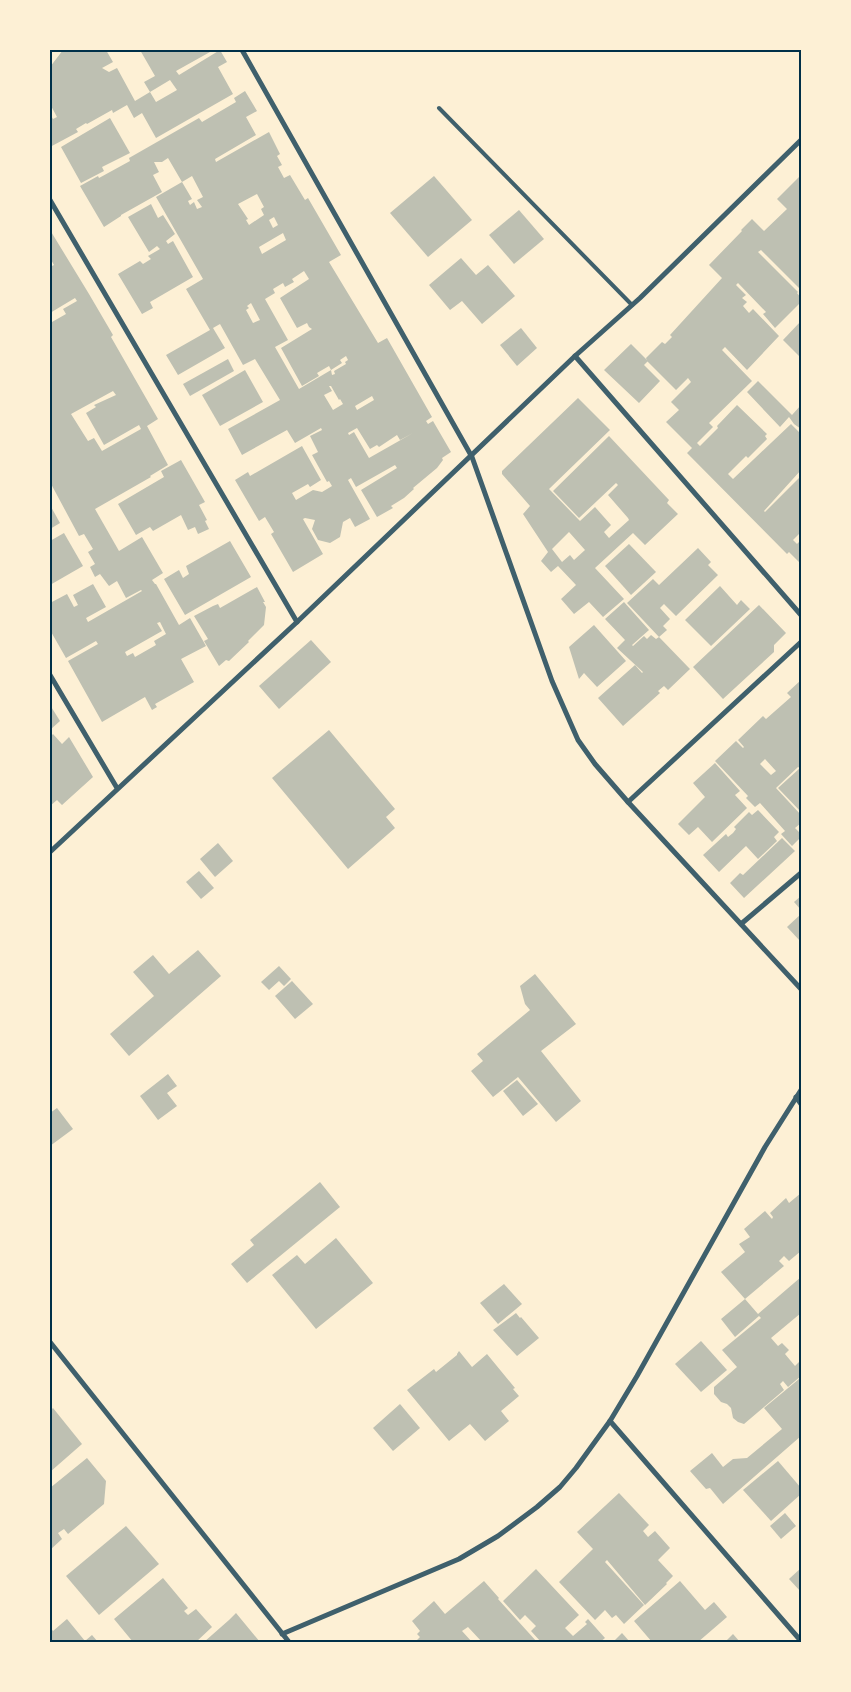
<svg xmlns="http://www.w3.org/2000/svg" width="851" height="1692" font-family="'Roboto Condensed',sans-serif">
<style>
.building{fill:#bec0b2;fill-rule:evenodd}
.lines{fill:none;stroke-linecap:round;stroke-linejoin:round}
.service{stroke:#3f606c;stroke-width:4}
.minor{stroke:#3f606c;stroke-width:5}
.neatline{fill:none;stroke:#003049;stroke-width:2}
</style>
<rect width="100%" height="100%" fill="#fdf0d5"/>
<!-- building -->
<g class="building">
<path d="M63,50H106L113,62L102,68L109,72L117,68L135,101L150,92L156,102L177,90L170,80L150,92L144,82L155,76L140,50H209L210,52L176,71L179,75L220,50L227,62L218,67L233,94L156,138L142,113L134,118L127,105L113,113L112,110L87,124L86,123L76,129L78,132L50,147V114L53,119L57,117L50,104V67Z"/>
<path d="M245,91L257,111L246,117L256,135L215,159L216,162L269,132L280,154L277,156L282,165L278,167L284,178L290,175L305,200L308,198L341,255L329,262L378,343L387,338L432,417L426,421L428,424L433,421L451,452L442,458L443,460L437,468L413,488L414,489L404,498L391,506L393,508L377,517L361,490L397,468L395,465L356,487L351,478L348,480L370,519L355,527L350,518L343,522L340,537L330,543L318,540L312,529L315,520L305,518L303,519L323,554L293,572L271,534L274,532L265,517L259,521L235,480L248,472L250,476L302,446L321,480L310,487L308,484L292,493L296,500L313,490L322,492L332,486L329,481L327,482L312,455L318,452L310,436L322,430L321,428L295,443L287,430L242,455L228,429L280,400L255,359L243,365L220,324L213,328L225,348L178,375L166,355L210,330L186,289L203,279L156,197L182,182L192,199L188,201L190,205L194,202L197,209L202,207L197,200L203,197L192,176L182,182L168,158L162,162H154L159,172L153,175L162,192L121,215V216L104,227L80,186L98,176L99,178L130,161L129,158L199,118L202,122L236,102L234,98ZM257,194L264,207L261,209L264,215L249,225L246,220L248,219L238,204ZM274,217L278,225L273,228L269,220ZM283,233L286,240L262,254L259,247ZM304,271L309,279L280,298L297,328L307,323L309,327L312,329L281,348L302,386L319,376L317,373L329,366L331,370L342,363L340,360L346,356L348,360L345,362L346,364L334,371L335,374L332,375L331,370L299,389L275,347L288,340L265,299L275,293L273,289L283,283L285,287L294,282L292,279ZM251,303L260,320L253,323L246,310L249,308L247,306ZM329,386H331L339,400L340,399L343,404L333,410L324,395L332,391ZM372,396L374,400L357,410L355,406ZM357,428L370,449L377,445L379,447L397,435L400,440L413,433L369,458L354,432L349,435L348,433Z"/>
<path d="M110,118L130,153L102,167L104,171L81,183L61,147Z"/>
<path d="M801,175V290L761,250L758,252L798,292L797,293L801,298V302L775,328L763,314L766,312L738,283L736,285L746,295L742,298L747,302L743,306L749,313L753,309L779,336L747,370L725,347L722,350L752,381L709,423L713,427L697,443L700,446L718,428L717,426L737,405L767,434L765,436L767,439L748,458L746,456L728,474L733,479L791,424L801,434V470L764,511L765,512L801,476V532L793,540L797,544L801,540V564L789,552L787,554L687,453L692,448L666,422L679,410L671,402L691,382L688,378L676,390L647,361L646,358L662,342L665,344L672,337L670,335L722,278L709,265L742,231L741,230L752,219L764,231L787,209L777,199Z"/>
<path d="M434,176L472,220L428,257L390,213Z"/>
<path d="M151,204L158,218L163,215L175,234L166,241L168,244L173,241L193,277L150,302L153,308L142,314L118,274L140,261L143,264L151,259L148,256L160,249L157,246L149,252L128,217Z"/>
<path d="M519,210L544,239L514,264L489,235Z"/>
<path d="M50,230L89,294L113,335L111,337L158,419L147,426L168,465L150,476L151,477L95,509L119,551L142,537L163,573L152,580L155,584H156L179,625L190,618L206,646L181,659L194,682L155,704L157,707L152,710L145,697L102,722L68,661L98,644L96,641L66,658L50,630V603L67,594L74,607L78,605L73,595L93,584L106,607L86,618L88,622L142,591L141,590L126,598L117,581L109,586L100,574L95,577L90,567L95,564L88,552L93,549L84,534L79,536L50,482V319L52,322L66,314L63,309L77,301L75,298L50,313V267L54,265L50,258ZM113,391L116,395L94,405L96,407L86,413L104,445L139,425L141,429L102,451L94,438L88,441L71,414ZM160,622L166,634L154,641L156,645L135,657L133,653L127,656L125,652L162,631L157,623Z"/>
<path d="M461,258L476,275L488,265L515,296L482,324L462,301L450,310L429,285Z"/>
<path d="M801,321V358L783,340Z"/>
<path d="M521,328L537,348L517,366L500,345Z"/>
<path d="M631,344L648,361L644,365L660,381L639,403L604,370Z"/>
<path d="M228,359L234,371L190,396L183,384Z"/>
<path d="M245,370L263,402L220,426L202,395Z"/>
<path d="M758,381L792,415L801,405V429L794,424L789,417L780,427L747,392Z"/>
<path d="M578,398L610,430L549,489L580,521L595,507L611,525L604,532L609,538L629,520L628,518L608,495L618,485L616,483L579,518L553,491L609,436L669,500L667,503L678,514L645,545L633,533L595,568L624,599L603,617L589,602L574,614L561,599L576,585L558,566L551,572L541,561L548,552L523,514L530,506L502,474V471ZM569,532L585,550L574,560L570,555L562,562L552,549Z"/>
<path d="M181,460L205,502L199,505L207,520L205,521L209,529L198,534L195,527L188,530L181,515L153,531L150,527L136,535L118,504L164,477L161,471Z"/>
<path d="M50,505L60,523L50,529Z"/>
<path d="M64,533L83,566L50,585V541Z"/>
<path d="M230,541L251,577L185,615L164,579L179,570L183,578L189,574L186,566Z"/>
<path d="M629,544L656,572L631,595L605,566Z"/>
<path d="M698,548L711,562L708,565L718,575L676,616L664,604L660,608L670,619L663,626L667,630L659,637L627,603L653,579L659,585Z"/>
<path d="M720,586L737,605L741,600L750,609L711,646L685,620Z"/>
<path d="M257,587L265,602H263L266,607L264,625L248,641L249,642L229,661L226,660L219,666L204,641L208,639L194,616L213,606L218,604L220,608Z"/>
<path d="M624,602L649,630L632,645L633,646L644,636L647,639L651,635L656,639L659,637L690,669L668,690L664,686L658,691L660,693L623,726L598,698L635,665L642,673L643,672L617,648L625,640L605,619Z"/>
<path d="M759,605L786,633L774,645V652L723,699L693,667Z"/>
<path d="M594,625L626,661L597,687L584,673L579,679L569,647Z"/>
<path d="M311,640L331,662L279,709L259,686Z"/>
<path d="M801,680V812L778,788L800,768L798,767L776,788L801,815V823L795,828L801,834V837L792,846L781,834L785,831L760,803L755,807L746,798L748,796L715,761L736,741L743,748L744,747L738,740L763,716L766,719L791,697L787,693ZM765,759L776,771L771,775L760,764Z"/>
<path d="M50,705L60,721L50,730Z"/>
<path d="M329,730L395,809L386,817L395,828L348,869L272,778Z"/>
<path d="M53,734L62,744L69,737L93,777L62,805L57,800L50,806V737Z"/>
<path d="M715,763L740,791L735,795L747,808L712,842L698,827L689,835L678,824L705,797L693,783Z"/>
<path d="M758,810L779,832L774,837L777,841L758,859L746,846L719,872L703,855L726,834L728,837L733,833L736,829L734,827L749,812L752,815Z"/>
<path d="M782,838L795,851L744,898L730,883L740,873L743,875Z"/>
<path d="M218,843L233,861L215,877L200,859Z"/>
<path d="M199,871L214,888L201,899L186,882Z"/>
<path d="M801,896V910L794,902Z"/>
<path d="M801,914V942L787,927Z"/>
<path d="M198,950L221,976L129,1056L110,1034L154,996L133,972L153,955L169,974Z"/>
<path d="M279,966L291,979L284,986L279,981L269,990L261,982Z"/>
<path d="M535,974L576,1024L541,1051L581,1101L556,1122L518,1077L493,1097L471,1071L483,1061L477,1054L530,1010L525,1004L520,986Z"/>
<path d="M292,981L313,1004L295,1019L275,996Z"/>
<path d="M168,1074L177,1086L167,1093L177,1106L158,1120L140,1096Z"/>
<path d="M517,1080L538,1104L523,1116L503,1091Z"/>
<path d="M57,1108L73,1129L50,1146V1113Z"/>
<path d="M320,1182L340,1207L247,1283L231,1264L254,1245L250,1240Z"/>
<path d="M801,1193V1251L789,1261L784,1256L779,1261L784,1266L745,1299L721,1272L745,1252L739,1244L750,1237L744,1229L765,1211L772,1219L773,1217L770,1213L786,1198L789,1203Z"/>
<path d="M336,1238L373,1283L316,1329L272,1275L297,1255L305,1264Z"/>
<path d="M801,1277V1313L771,1338L778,1346L782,1343L789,1350L785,1354L795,1366L799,1362L801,1365V1376L788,1387L783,1381L780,1384L784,1390L744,1424L738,1422L733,1418L731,1408L727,1404L721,1402L714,1394V1387L737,1367L722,1350L761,1318L759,1316L735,1337L721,1319L745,1299L758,1314Z"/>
<path d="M504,1284L522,1304L498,1324L480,1303Z"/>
<path d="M516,1313L520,1318L521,1317L539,1338L517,1356L493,1330Z"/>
<path d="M701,1341L727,1370L701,1392L675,1364Z"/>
<path d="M459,1351L472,1367L487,1354L515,1388L513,1389L519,1396L501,1411L509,1421L485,1441L470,1424L449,1441L407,1390L434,1369L436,1372L457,1355V1354Z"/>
<path d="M799,1379L801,1382V1436L723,1504L710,1488L706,1489L690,1471L712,1453L723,1467L733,1459L747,1458L782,1429L764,1408Z"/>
<path d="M400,1404L420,1428L393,1451L373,1428Z"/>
<path d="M53,1408L82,1444L50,1472V1411Z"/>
<path d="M87,1458L106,1481L104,1504L68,1534L64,1529L58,1533L62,1539L50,1550V1488Z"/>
<path d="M778,1461L801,1488V1494L771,1521L743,1490Z"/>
<path d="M619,1493L649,1525L643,1531L648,1537L655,1531L670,1548L658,1560L673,1576L666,1583L667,1584L645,1605L607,1560L605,1562L644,1605L624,1624L616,1615L612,1618L605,1610L595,1620L559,1582L593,1549L577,1532Z"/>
<path d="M785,1513L796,1526L781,1539L770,1526Z"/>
<path d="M126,1526L159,1564L99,1615L66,1576Z"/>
<path d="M801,1568V1592L789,1579Z"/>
<path d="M536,1569L579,1615L565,1628L573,1636L587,1624L585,1622L588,1619L605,1638L600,1642H541L531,1631L536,1626L525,1615L520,1620L503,1601Z"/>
<path d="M163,1578L188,1608L184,1611L188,1615L196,1609L212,1627L196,1642H133L114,1619Z"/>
<path d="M484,1581L499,1598L498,1599L537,1642H482L468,1627L462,1631L472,1642H415L420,1637L417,1634L420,1631L412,1621L434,1601L445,1614Z"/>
<path d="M680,1581L705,1610L714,1602L727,1617L698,1642H652L634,1621Z"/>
<path d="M236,1613L260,1642H204L229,1620Z"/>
<path d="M67,1619L85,1641L92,1635L98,1642H50V1627L53,1631Z"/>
<path d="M622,1633L630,1642H613Z"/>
<path d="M733,1634L740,1642H725Z"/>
</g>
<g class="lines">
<!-- service -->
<path class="service" d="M439,108L632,305"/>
<!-- minor -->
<g class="minor">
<path d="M242,50L472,457L552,681L578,740L595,764L628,802L801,989"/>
<path d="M50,200L297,622"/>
<path d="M575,356L801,615"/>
<path d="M50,675L117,788"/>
<path d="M628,802L801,642"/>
<path d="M50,852L297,622L575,356L640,298L801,140"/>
<path d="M741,924L801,873"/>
<path d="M796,1097L801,1104"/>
<path d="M50,1342L289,1642"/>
<path d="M610,1421L801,1641"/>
<path d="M282,1634L459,1559L498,1536L537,1507L560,1487L576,1468L610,1421L637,1376L765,1147L801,1090"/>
</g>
</g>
<!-- border -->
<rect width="851" height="1692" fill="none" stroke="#fdf0d5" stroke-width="102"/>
<rect x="51" y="51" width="749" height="1590" class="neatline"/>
</svg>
